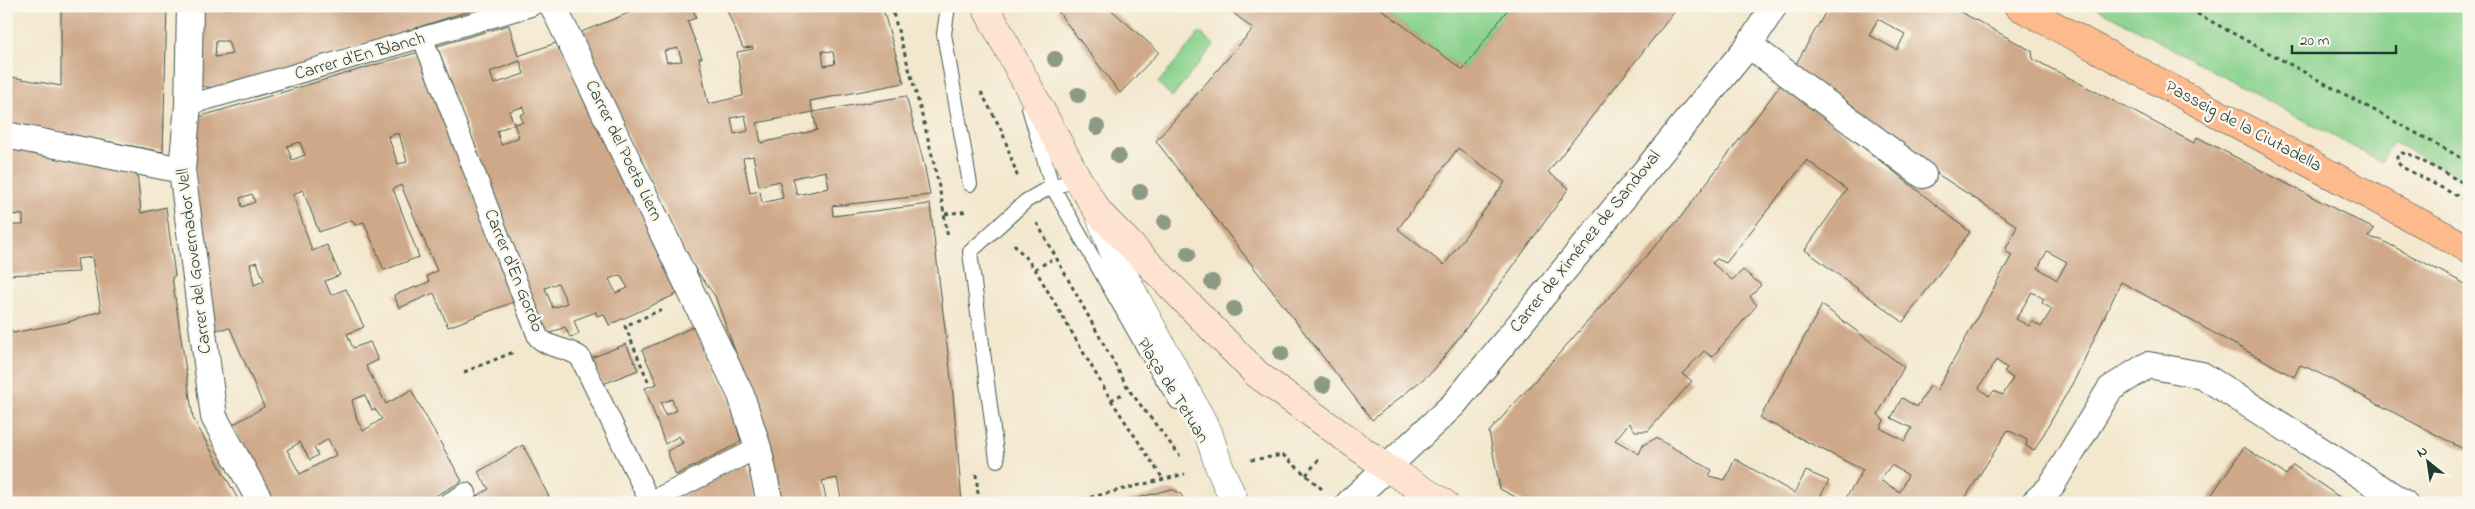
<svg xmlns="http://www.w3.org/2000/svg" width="2475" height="509" font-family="'Indie Flower',sans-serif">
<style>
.green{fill:#8ad28e;stroke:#548861}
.building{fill:#cea888;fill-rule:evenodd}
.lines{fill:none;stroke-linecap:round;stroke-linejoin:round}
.service-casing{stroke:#3f564b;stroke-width:16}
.pedestrian-casing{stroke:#3f564b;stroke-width:22}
.minor-casing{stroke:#3f564b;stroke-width:28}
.tertiary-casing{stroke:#3f564b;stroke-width:29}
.secondary-casing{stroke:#3f564b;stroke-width:29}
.primary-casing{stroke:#3f564b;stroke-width:29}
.path{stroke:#3f564b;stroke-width:3;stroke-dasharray:4 4;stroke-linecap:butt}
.service{stroke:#fff;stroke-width:14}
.pedestrian{stroke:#fff;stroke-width:20}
.minor{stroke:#fff;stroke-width:26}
.tertiary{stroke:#fff;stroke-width:28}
.secondary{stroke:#fee3d1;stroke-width:28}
.primary{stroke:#fcba8d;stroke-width:28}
.tree{fill:#8a9a83}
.labels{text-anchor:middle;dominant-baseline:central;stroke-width:5;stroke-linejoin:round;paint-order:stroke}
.street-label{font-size:18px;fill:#1f3d34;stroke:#fbf7ec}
</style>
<rect width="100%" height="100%" fill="#fbf7ec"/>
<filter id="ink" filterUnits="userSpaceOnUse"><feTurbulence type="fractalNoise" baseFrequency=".02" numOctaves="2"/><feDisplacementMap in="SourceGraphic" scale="10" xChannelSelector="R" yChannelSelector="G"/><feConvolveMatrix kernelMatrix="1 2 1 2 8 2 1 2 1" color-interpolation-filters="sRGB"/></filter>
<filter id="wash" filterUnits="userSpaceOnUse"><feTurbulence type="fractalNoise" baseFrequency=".0096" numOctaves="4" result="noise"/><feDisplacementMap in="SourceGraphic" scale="20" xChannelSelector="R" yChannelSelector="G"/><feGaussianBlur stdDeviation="1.12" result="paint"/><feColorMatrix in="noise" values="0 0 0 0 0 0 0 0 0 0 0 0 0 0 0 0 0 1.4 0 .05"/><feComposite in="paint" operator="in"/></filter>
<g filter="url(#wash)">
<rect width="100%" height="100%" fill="#f3e7cd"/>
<!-- green -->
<g class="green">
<path d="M1377,6H1510L1463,70Z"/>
<path d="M2093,6H2469V182L2393,142L2381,162Z"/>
<path d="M1200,32L1214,45L1172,97L1158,83Z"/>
</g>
<g id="blocks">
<!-- building -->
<g class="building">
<path d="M61,6H167L163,152L6,122V76L61,86Z"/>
<path d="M197,6H224V9L232,8V6H484L229,89L197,86ZM216,41H228L232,54L215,57Z"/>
<path d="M640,6H692L696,18L687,21L702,58H699L708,104L743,96L737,52L753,49V47L743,48L725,6H882L904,83L810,101L813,112L757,123L761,143L817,130L813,112L906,96L925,168L930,195L832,206L833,216L930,204L953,395L962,503H842L837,478L822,481L827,503H783L757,411L715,296L688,259L579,33L641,8ZM678,48L682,61L667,62L664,51ZM822,51L833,52L835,64L824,66ZM745,115L748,131L734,134L731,118ZM753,156L759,186L780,181L783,198L762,203L760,191L750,193L743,158ZM826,171L829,188L797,195L793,178Z"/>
<path d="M1056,6H1107L1159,52L1120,93L1062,17Z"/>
<path d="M1225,6H1377L1463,70L1510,6H1679L1548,172L1569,188L1501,283L1433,371L1372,420L1156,141L1253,29ZM1458,148L1505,182L1444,265L1398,229Z"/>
<path d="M1829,6H1950L2032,51L2033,59L2194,143L2197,137L2374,229L2368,237L2381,240L2469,286V452L2313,370L2300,365L2294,377L2121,282L2076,377L2034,451L2026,446L2027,440L2008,430L1962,503H1843L1863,470L1760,418L1822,305L1904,367L1878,414L1884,421L1880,428L1905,441L1912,428L1891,418L1902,398L1917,407L1930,386L1937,390L2012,255L2005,251L2017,226L1907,154L1793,69ZM1878,19L1905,34L1897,50L1869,35ZM2047,251L2067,262L2057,280L2038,268ZM2032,292L2044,299L2042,303L2052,309L2041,327L2032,321L2029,326L2016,319ZM1996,360L2007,368L2004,372L2013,378L2003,395L1994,391L1989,396L1979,388ZM1891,465L1908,475L1900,492L1880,480Z"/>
<path d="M509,25L518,56L559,42L679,293L609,325L604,314L597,316L596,312L574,320L579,334L570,337L565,327L545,335L437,46ZM520,61L524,74L494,84L490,72ZM523,107L525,113L520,115L523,122L514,124L519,137L501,145L497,131L514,124L509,111ZM620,275L628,288L616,293L609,279ZM558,283L567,303L553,308L545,288Z"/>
<path d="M419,52L494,250L497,248L516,301L448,327L434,293L399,308L394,295L429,282L427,276L437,271L401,185L393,189L419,257L384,270L364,222L355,225L352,220L319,232L303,190L293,194L312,251L327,245L340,275L325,281L331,295L346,289L364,327L347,334L353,348L370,342L378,360L366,366L386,404L411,390L462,481L423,503H274L232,425L264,407L230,328L212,330L206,299L192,135L198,118L205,115ZM399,133L407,162L398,164L388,136ZM300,142L305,155L292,160L287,146ZM252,194L255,202L242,207L240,198ZM257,262L264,281L254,285L250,264ZM365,395L372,410L375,409L382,419L363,431L357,420L352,400ZM328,439L336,455L300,474L287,450L300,442L310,460L318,455L314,448Z"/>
<path d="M1782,83L1970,232L1903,322L1805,250L1847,190L1807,160L1726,263L1717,259L1712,263L1732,280L1743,270L1761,285L1750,297L1757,305L1712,357L1704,351L1682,374L1692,381L1648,431H1635L1629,423L1615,440L1639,454L1643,445L1656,438L1712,470L1709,476L1725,480L1735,459L1794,493L1806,471L1829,481L1818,500L1824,503H1527L1500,489L1489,432L1680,218Z"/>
<path d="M6,146L137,171L141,213L166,207L175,276L172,277L193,418L240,503H6V320L13,333L68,322L101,311L92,257L77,259L79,272L6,275V225H23V215L6,214Z"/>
<path d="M695,326L730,401L741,442L676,475L667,451L683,443L679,436L665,444L645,388L657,384L642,350ZM672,399L676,411L665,415L661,403Z"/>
<path d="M626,344L638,370L603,384L591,358Z"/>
<path d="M523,445L552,503H465L489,489L478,472Z"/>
<path d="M2244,447L2286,475L2293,465L2348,503H2206Z"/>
<path d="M747,462L757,503H666Z"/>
<path d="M1167,490H1174L1180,493L1186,503H1120Z"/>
</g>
</g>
</g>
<g filter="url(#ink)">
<use href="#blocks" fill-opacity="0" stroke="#3f564b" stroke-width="1"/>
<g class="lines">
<!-- service casing -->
<g class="service-casing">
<g id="service">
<path d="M948,6L944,34L970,184"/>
<path d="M1029,108L1052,186L1152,362L1177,402"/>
<path d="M997,460L970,252L1026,201L1052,186L1079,181"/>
</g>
</g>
<!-- pedestrian casing -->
<g class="pedestrian-casing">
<g id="pedestrian">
<path d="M423,39L538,337C549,349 568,347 580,357L650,502"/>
<path d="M188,105L531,6"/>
<path d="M449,503L466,493"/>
<path d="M648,503L758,448"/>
</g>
</g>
<!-- minor casing -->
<g class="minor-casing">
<g id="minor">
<path d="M190,6L188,105L182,170L214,417L261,503"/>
<path d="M553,6L741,395L758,448L770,503"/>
<path d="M1749,45L1923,175"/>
<path d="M6,135L182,170"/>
<path d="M1349,503L1454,404L1749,45L1774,6"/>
<path d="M2034,503L2050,488L2110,389L2148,365L2202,375L2404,503"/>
</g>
</g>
<!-- tertiary casing -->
<g class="tertiary-casing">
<path id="tertiary" d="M1099,213L1120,269L1208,432L1219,466L1235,503"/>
</g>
<!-- secondary casing -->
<g class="secondary-casing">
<path id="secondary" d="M985,6L1079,181L1099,213L1258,375L1387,468L1444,503"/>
</g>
<!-- primary casing -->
<g class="primary-casing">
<path id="primary" d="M2018,6L2469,249"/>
</g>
<!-- path -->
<g class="path">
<path d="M891,6C913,83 937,160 948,239"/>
<path d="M2183,6L2469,162"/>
<path d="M981,92L1002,131L1018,178"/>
<path d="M2469,186L2409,154L2402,153L2397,157V162L2402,167L2469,202"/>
<path d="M945,214L969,211"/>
<path d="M1037,223L1129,390L1180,456"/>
<path d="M1014,244L1035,269L1111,400L1163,479"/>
<path d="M1035,269L1051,260"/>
<path d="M464,372L514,352"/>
<path d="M648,381L625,326L665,308"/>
<path d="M1111,400L1124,393"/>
<path d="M1251,460L1283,455L1322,489"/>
<path d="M976,474L979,503"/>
<path d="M1306,475L1320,458"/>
<path d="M1067,503L1185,474"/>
</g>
<!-- service -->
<use href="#service" class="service"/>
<!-- pedestrian -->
<use href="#pedestrian" class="pedestrian"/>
<!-- minor -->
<use href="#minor" class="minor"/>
<!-- tertiary -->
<use href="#tertiary" class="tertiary"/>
<!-- secondary -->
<use href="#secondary" class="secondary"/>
<!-- primary -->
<use href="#primary" class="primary"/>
</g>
<!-- trees -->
<g class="tree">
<circle cx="1055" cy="59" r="8"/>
<circle cx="1078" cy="95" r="8"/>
<circle cx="1097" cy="127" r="8"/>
<circle cx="1118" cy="156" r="8"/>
<circle cx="1140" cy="192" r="8"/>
<circle cx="1165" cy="222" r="8"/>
<circle cx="1188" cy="254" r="8"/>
<circle cx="1212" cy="282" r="8"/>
<circle cx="1234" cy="309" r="8"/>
<circle cx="1281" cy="353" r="8"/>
<circle cx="1323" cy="385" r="8"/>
</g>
</g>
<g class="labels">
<!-- street labels -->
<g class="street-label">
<text transform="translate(360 57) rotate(-16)">Carrer d'En Blanch</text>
<text transform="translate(2243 127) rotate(28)">Passeig de la Ciutadella</text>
<text transform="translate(623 151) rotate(64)">Carrer del Poeta Liern</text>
<text transform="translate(1586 242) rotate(-51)">Carrer de Ximénez de Sandoval</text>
<text transform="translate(195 261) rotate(-97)">Carrer del Governador Vell</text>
<text transform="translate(513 271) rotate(68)">Carrer d'En Gordo</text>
<text transform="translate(1172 391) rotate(58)">Plaça de Tetuan</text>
</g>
</g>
<!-- margin -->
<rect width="2475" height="509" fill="none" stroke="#fbf7ec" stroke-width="25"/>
<!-- north arrow -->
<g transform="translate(2428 462) rotate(330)" stroke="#fbf7ec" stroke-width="4" paint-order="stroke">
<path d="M0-4L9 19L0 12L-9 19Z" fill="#1f3d34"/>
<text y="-8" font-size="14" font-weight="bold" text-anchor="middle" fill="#1f3d34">N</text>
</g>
<!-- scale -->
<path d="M2292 45v8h104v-8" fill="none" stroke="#1f3d34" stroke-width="2.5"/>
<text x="2300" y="45" font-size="15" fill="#1f3d34" stroke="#fbf7ec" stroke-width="4" paint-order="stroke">20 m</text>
</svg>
